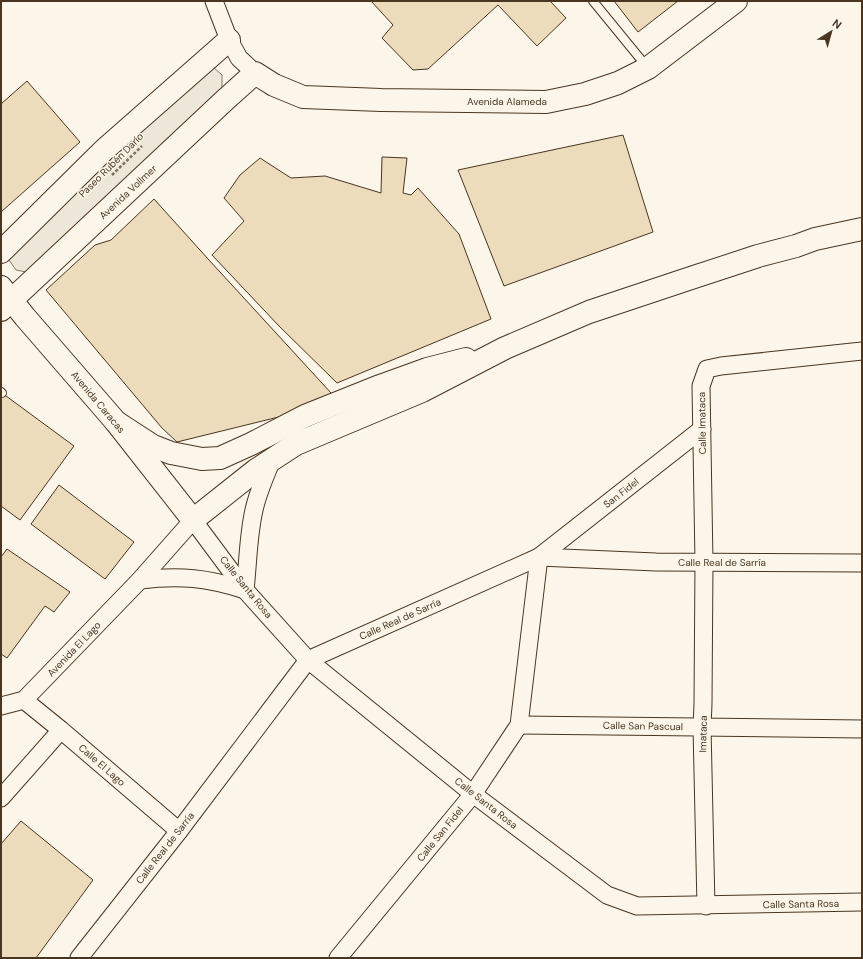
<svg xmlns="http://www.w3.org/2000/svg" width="863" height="959" font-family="'DM Sans',sans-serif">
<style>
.parking{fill:#ede7d9;stroke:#887966}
.building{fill:#ecdcbc;stroke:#4a3520}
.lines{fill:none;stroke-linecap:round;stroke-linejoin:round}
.service-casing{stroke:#4a3520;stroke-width:10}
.minor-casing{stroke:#4a3520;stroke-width:19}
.secondary-casing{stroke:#4a3520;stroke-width:24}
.motorway-casing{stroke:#4a3520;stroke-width:24}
.path{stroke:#7f6f5c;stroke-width:2.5;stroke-dasharray:3 2;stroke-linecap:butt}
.service{stroke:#fbf6e9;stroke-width:8}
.minor{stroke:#fbf6e9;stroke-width:17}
.secondary{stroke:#fbf6e9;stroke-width:22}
.motorway{stroke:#fbf6e9;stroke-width:22}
.labels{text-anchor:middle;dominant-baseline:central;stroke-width:3;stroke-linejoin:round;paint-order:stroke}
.street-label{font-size:10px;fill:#4a3520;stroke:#fbf6e9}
</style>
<rect width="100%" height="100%" fill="#fbf6e9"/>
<!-- parking -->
<path class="parking" d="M213,67L222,75V88L26,272L16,270L9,260L13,249L205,69Z"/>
<!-- building -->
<g class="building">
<path d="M371,1H550L566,18L537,46L498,5L428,69L413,70L382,38L393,25Z"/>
<path d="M614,1H678L638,32Z"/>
<path d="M27,81L80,142L1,212V104Z"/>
<path d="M623,135L653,232L504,286L458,170Z"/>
<path d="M382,157L407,158L403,193L411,195L418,188L459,234L491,319L337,383L279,326L212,255L244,221L224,198L240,175L260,158L291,178L325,176L381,193Z"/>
<path d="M154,199L209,260L332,394L303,411L177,442L162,428L46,290L95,245L111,240Z"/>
<path d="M2,393L74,446L20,520L1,506V395Z"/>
<path d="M59,485L134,542L105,579L31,524Z"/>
<path d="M7,549L70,592L54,612L45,606L7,658L1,654V557Z"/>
<path d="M21,821L93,880L36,958H1V844Z"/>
</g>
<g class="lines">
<!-- service casing -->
<g class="service-casing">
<g id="service">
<path d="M593,1L647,67"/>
<path d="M1,392L2,393"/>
</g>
</g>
<!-- minor casing -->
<g class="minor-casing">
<g id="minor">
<path d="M214,1L229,40L239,58L255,73"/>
<path d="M140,580C180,575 208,578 245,590"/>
<path d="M245,590C248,564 248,536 254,510C258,492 265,476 272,460"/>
<path d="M24,700L61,730L179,831"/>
<path d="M1,706L24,700L140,580L193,520L245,590L308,660L473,794L607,895L637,906L862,902"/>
<path d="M519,725L862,729"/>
<path d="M1,798L61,730"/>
<path d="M706,906L702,727L703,704L704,562L701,386L707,369L721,366L862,351"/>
<path d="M79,958L179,831L308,660L539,557L656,562L862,563"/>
<path d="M338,958L473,794L519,725L539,557L702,429"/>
</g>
</g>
<!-- secondary casing -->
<g class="secondary-casing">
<g id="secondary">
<path d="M1,252L104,150L229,40"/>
<path d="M1,287L25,317L116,422L193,520"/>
<path d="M1,310L225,100L255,73L274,85L303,97L381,100L546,102L585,94L618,83L648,68L736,1"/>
</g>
</g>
<!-- motorway casing -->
<g class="motorway-casing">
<g id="motorway">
<path d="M116,422L153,446L171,453L202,459L220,458L251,444L305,416L380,386L427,369L466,359"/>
<path d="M193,520L256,470L296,444L422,391L505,348L589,312L694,277L758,256L796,246L815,239L862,229"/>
</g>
</g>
<!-- path -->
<path class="path" d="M112,175L142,146"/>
<!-- service -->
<use href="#service" class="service"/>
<!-- minor -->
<use href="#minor" class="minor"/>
<!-- secondary -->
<use href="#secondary" class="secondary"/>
<!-- motorway -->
<use href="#motorway" class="motorway"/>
</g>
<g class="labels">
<!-- street labels -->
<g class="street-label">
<text x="507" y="101">Avenida Alameda</text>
<text transform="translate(111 165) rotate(-45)">Paseo Rubén Darío</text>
<text transform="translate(128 192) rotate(-43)">Avenida Vollmer</text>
<text transform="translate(98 402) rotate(50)">Avenida Caracas</text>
<text transform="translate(702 423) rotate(-91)">Calle Imataca</text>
<text transform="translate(621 493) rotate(-38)">San Fidel</text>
<text x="722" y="562">Calle Real de Sarría</text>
<text transform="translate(246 587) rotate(51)">Calle Santa Rosa</text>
<text transform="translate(400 619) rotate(-24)">Calle Real de Sarría</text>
<text transform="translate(74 649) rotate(-46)">Avenida El Lago</text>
<text transform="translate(643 726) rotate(1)">Calle San Pascual</text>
<text transform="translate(703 734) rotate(-89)">Imataca</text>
<text transform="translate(102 765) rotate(41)">Calle El Lago</text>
<text transform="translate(486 803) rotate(38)">Calle Santa Rosa</text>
<text transform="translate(440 834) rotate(-51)">Calle San Fidel</text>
<text transform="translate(165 848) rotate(-52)">Calle Real de Sarría</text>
<text transform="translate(801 904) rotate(-1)">Calle Santa Rosa</text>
</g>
</g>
<!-- border -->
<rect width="863" height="959" fill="none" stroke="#4a3520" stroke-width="4"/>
<!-- north arrow -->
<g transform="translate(831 32) rotate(37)" stroke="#fbf6e9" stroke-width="3" paint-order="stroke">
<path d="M0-3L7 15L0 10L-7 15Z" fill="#4a3520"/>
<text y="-6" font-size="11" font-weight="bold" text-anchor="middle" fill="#4a3520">N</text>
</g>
</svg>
